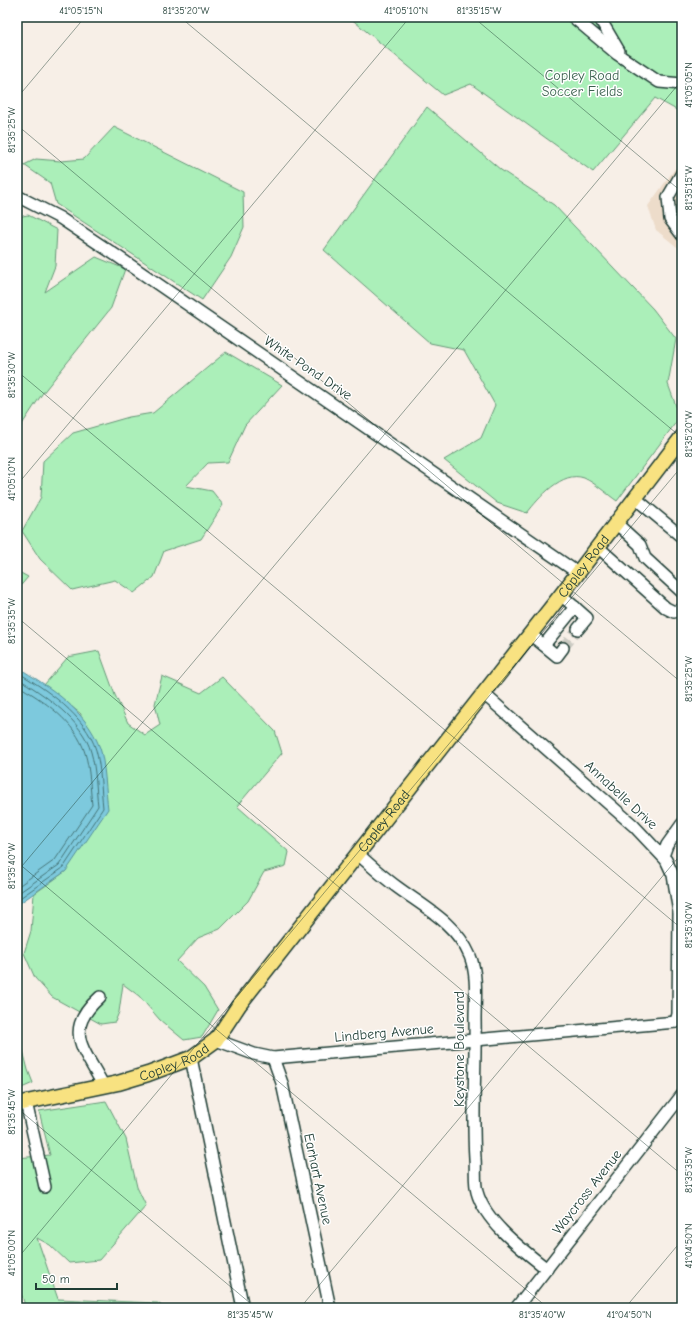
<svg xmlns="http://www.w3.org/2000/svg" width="699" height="1325" font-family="'Comic Neue',sans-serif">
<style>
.built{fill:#eddcca}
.green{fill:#abefb9;stroke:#659676}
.water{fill:#7dc9dd;stroke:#579199}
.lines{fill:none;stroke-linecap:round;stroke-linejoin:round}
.shore{stroke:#457578;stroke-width:1}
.minor-tunnel{stroke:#cccbc3;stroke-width:11;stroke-dasharray:11 5.5;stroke-linecap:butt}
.minor-casing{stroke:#1f3d34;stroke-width:14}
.major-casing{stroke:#1f3d34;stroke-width:17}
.minor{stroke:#fff;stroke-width:11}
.major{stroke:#f8e281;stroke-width:14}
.ticks{fill:none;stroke:#1f3d34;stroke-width:1;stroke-opacity:0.45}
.labels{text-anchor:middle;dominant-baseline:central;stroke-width:3;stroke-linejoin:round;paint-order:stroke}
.park-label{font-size:14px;fill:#3b614f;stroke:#fff}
.street-label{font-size:14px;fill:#1f3d34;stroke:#fff}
.neatline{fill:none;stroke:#1f3d34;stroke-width:1.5}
.ticks-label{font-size:10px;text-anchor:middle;fill:#1f3d34}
</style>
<rect width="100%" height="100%" fill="#f7efe7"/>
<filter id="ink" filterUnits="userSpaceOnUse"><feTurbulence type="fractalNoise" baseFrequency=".025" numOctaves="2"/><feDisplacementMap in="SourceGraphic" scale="8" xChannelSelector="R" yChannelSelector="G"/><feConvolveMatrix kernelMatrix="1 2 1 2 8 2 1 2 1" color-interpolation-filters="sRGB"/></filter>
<g filter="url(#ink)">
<!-- built -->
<path class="built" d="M682,159V251L656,230L648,206Z"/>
<!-- green -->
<g class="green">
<path d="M349,17H682V113L655,98L593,172L471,84L443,95Z"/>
<path d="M427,107L501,170L554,205L653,309L676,339L668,384L680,417L617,501C607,494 595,483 584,478C562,470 539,498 527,513L497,503L444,460L481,438L495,405L464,350L430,343L324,250Z"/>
<path d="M114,127L243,192L244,227L231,257L202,300L56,204L50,183L24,165L36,159L61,161L84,159Z"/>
<path d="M28,215L57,230L55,266L45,292L96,257L125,269L111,308L42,394L17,432V217Z"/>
<path d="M226,352L282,385L245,425L228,462L208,463L186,486L212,491L223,505L201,539L164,551L154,577L134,593L115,580L72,590L40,559L22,531L41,497L43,461L73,433L129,417L153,413Z"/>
<path d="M17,571L28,577L17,590Z"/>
<path d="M99,651L115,695L128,723L145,735L160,725L155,704L162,676L201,693L222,677L275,731L282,753L237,806L289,852L286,866L264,872L248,901L220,929L198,938L177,961L204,987L218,1010L202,1037L184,1040L160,1020L139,996L123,984L119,1012L115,1022L101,1024L52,997L35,978L24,953L31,931L34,894L66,871L81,714L44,685L68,657Z"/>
<path d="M17,1027L28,1070L33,1083L17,1090Z"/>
<path d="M106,1101L126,1139L137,1187L146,1206L99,1260L69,1263L50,1245L37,1238L58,1299L158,1303L164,1308H26L17,1282V1158L50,1155L39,1111Z"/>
</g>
<!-- water -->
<path class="water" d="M17,667C50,687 86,710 100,748C105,762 106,793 108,809L66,871L17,905Z"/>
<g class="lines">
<!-- shore -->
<g class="shore">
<path d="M17,672C46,689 86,716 96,750C101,768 101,789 103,808L63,868L17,900"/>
<path d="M17,678C44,694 83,721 91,752C96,769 96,789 98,806L59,865L17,894"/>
<path d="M17,685C43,700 76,722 85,753C90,769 90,788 92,805L55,860L17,887"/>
</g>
<!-- minor-tunnel -->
<path class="minor-tunnel" d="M563,648L578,629"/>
<!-- minor casing -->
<g class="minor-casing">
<g id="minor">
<path d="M573,17L617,54L659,82L682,84"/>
<path d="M599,17L619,51"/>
<path d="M682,173L668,197L670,219L682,235"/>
<path d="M17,196L60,218L117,256L578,573"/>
<path d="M635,498L682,537"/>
<path d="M616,523L640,545L645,558L682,592"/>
<path d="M598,547L666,608L674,612L682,609"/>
<path d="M561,595L587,618L578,629"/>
<path d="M530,634L557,656L563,648"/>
<path d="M544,645L575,607"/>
<path d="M484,694L634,826L666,860L673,875L679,913L678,1014L676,1022"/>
<path d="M358,854C370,865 383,877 397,887C424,907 456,923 470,956C478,975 475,1000 475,1019C476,1066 472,1112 475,1158C476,1169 474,1181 477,1192C485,1222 523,1250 547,1269"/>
<path d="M663,856L667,845L682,824"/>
<path d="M100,997C62,1031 84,1048 103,1085"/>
<path d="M216,1040L254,1054L273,1058L676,1022"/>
<path d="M191,1058L243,1308"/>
<path d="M273,1058L282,1083L330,1308"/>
<path d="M26,1102L45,1187"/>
<path d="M516,1308L682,1095"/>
</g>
</g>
<!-- major casing -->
<g class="major-casing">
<g id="major">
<path id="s1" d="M17,1104L118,1083L148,1074L191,1058L216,1040L239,1005L561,595L682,437"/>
</g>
</g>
<!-- minor -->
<use href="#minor" class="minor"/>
<!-- major -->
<use href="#major" class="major"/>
</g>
</g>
<!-- ticks -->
<path class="ticks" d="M180,17L682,438M473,17L682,192M17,98L85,17M17,125L682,683M17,371L682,929M17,485L410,17M17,617L682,1175M17,862L548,1308M17,872L682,80M17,1108L256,1308M17,1259L682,466M300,1308L682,853M625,1308L682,1240"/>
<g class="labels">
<!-- park labels -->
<g class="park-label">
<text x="582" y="75">Copley Road<tspan x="582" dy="16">Soccer Fields</tspan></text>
</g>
<!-- street labels -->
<g class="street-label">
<text transform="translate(308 368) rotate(34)">White Pond Drive</text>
<text stroke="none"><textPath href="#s1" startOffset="811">Copley Road</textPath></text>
<text transform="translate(621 795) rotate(43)">Annabelle Drive</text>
<text stroke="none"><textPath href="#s1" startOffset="487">Copley Road</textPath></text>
<text transform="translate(384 1033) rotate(-5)">Lindberg Avenue</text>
<text transform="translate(459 1049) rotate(-90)">Keystone Boulevard</text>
<text stroke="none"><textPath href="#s1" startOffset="163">Copley Road</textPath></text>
<text transform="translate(318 1179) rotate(78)">Earhart Avenue</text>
<text transform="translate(587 1192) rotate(-52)">Waycross Avenue</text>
</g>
</g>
<!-- margin -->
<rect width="699" height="1325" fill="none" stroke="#fff" stroke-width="44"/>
<!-- scale -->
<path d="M36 1283v6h81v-6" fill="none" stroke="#1f3d34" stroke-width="2"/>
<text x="42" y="1283" font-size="12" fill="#1f3d34" stroke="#ffffff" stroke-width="3" paint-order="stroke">50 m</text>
<rect x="22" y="22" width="655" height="1281" class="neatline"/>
<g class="ticks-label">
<text x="81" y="14">41°05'15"N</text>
<text x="186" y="14">81°35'20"W</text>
<text x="406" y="14">41°05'10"N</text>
<text x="479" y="14">81°35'15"W</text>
<text transform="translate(688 85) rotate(-90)" y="4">41°05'05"N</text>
<text transform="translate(11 130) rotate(-90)" y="4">81°35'25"W</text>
<text transform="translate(688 188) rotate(-90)" y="4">81°35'15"W</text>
<text transform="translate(11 375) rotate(-90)" y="4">81°35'30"W</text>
<text transform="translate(688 434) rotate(-90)" y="4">81°35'20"W</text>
<text transform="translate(11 479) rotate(-90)" y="4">41°05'10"N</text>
<text transform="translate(11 621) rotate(-90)" y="4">81°35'35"W</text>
<text transform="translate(688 679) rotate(-90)" y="4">81°35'25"W</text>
<text transform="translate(11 866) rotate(-90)" y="4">81°35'40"W</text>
<text transform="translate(688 925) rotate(-90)" y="4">81°35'30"W</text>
<text transform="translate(11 1112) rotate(-90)" y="4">81°35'45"W</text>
<text transform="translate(688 1170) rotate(-90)" y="4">81°35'35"W</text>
<text transform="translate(688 1246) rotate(-90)" y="4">41°04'50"N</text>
<text transform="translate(11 1253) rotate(-90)" y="4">41°05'00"N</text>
<text x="250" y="1318">81°35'45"W</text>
<text x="542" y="1318">81°35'40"W</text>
<text x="629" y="1318">41°04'50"N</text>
</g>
</svg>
